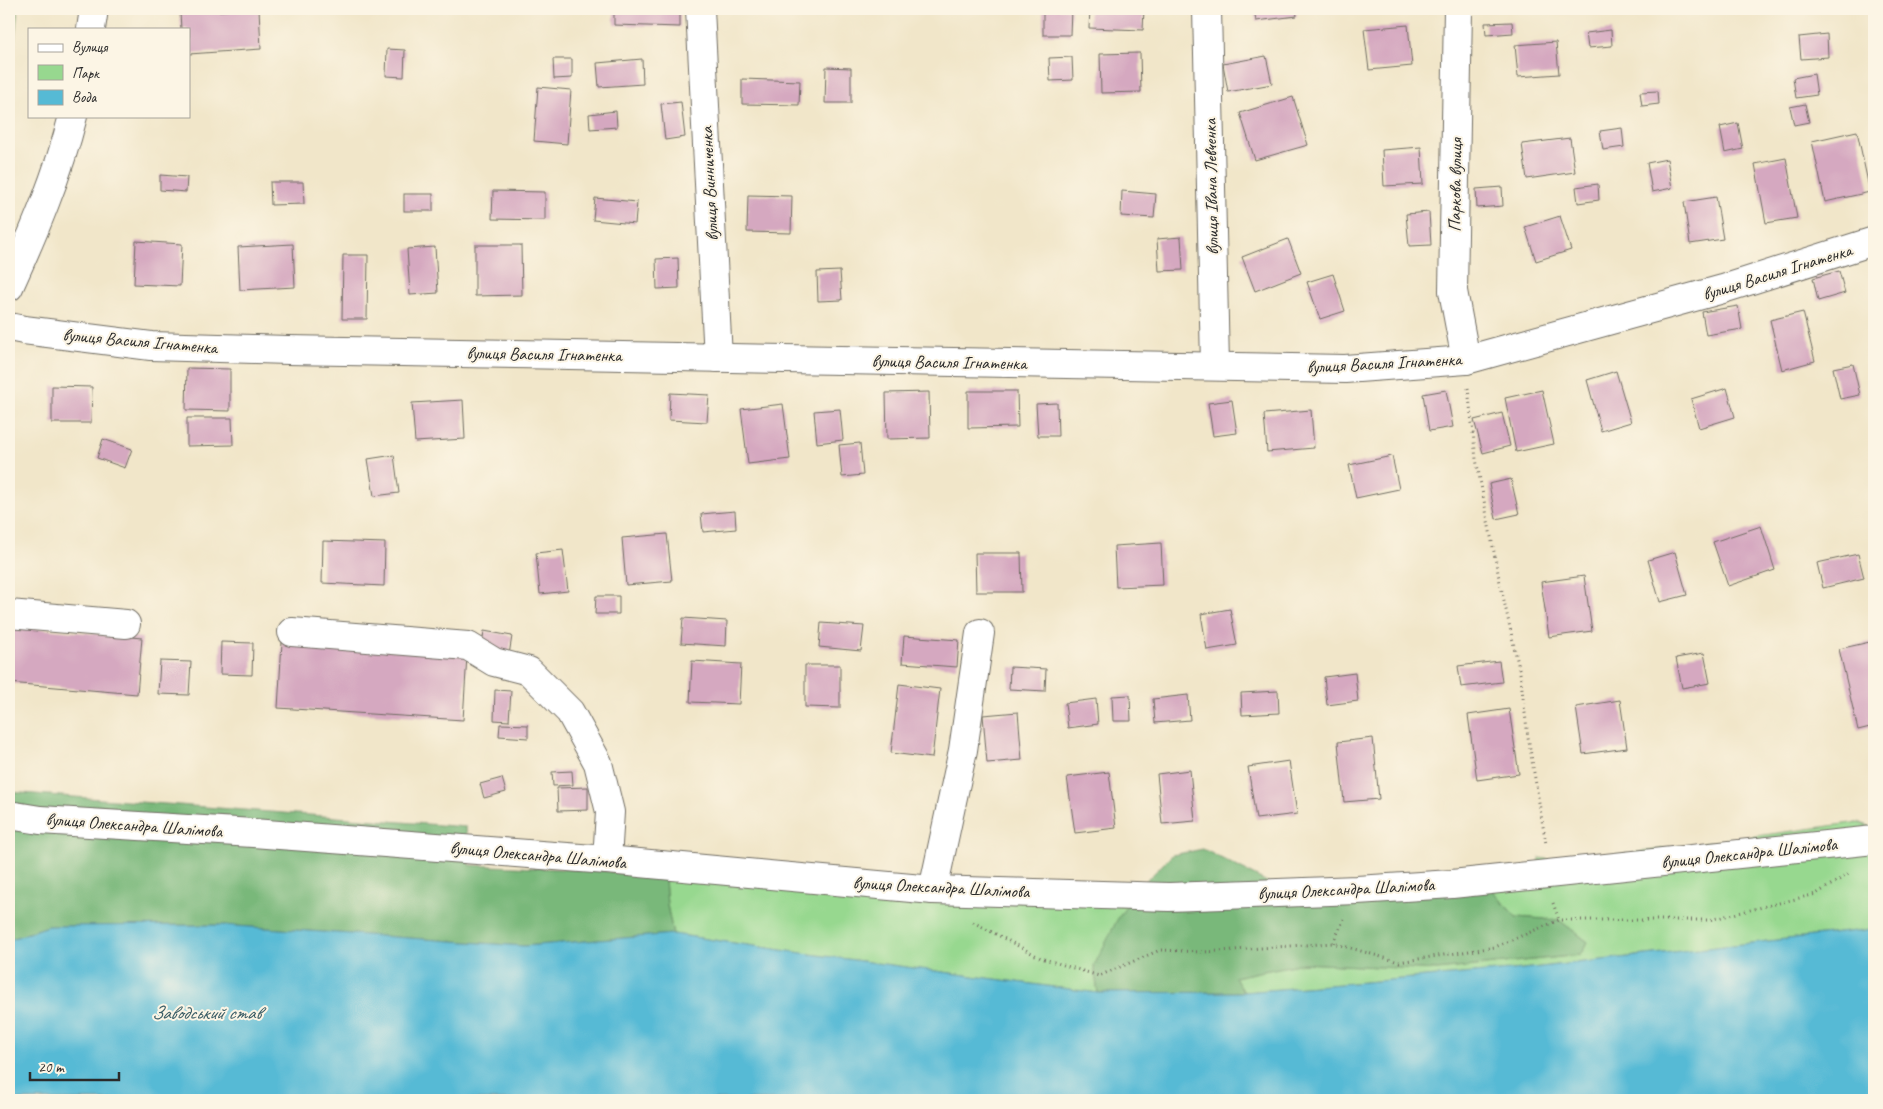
<svg xmlns="http://www.w3.org/2000/svg" width="1883" height="1109" font-family="Caveat,sans-serif">
<style>
.green{fill:#97d88f;stroke:#61825d}
.forest{fill:#79b87a;stroke:#527252}
.water{fill:#56bad5;stroke:#407280}
.building{fill:#d5a8c0}
.lines{fill:none;stroke-linecap:round;stroke-linejoin:round}
.minor-casing{stroke:#706c62;stroke-width:30}
.major-casing{stroke:#706c62;stroke-width:30}
.path{stroke:#706c62;stroke-width:3;stroke-dasharray:1 4;stroke-linecap:butt}
.minor{stroke:#fff;stroke-width:28}
.major{stroke:#fff;stroke-width:28}
.labels{text-anchor:middle;dominant-baseline:central;stroke-width:4;stroke-linejoin:round;paint-order:stroke}
.street-label{font-size:18px;fill:#2b2b2b;stroke:#fcf5e5}
.water-label{font-size:19px;font-style:italic;fill:#3a5d66;stroke:#fcf5e5}
</style>
<rect width="100%" height="100%" fill="#fcf5e5"/>
<filter id="ink" filterUnits="userSpaceOnUse"><feTurbulence type="fractalNoise" baseFrequency=".02" numOctaves="2"/><feDisplacementMap in="SourceGraphic" scale="10" xChannelSelector="R" yChannelSelector="G"/><feConvolveMatrix kernelMatrix="1 2 1 2 8 2 1 2 1" color-interpolation-filters="sRGB"/></filter>
<filter id="wash" filterUnits="userSpaceOnUse"><feTurbulence type="fractalNoise" baseFrequency=".0096" numOctaves="4" result="noise"/><feDisplacementMap in="SourceGraphic" scale="20" xChannelSelector="R" yChannelSelector="G"/><feGaussianBlur stdDeviation="1.12" result="paint"/><feColorMatrix in="noise" values="0 0 0 0 0 0 0 0 0 0 0 0 0 0 0 0 0 1.4 0 .05"/><feComposite in="paint" operator="in"/></filter>
<g filter="url(#wash)">
<rect width="100%" height="100%" fill="#f1e6c9"/>
<!-- green -->
<g class="green">
<path d="M9,9H18L12,63L9,72Z"/>
<path d="M1859,822L1874,829V929L1523,969L1244,992L1234,977L1303,963L1437,970L1580,955L1588,942L1559,920L1516,917L1491,889L1536,883L1539,858L1567,862Z"/>
<path d="M665,879L1130,901L1094,966L1098,993L795,952L673,934L667,905Z"/>
</g>
<!-- forest -->
<g class="forest">
<path d="M9,792L466,827L469,865L605,871L665,879L667,905L673,934L524,946L222,925L48,926L9,940Z"/>
<path d="M1203,849L1267,882L1302,904L1475,868L1502,902L1516,917L1559,920L1588,942L1580,955L1437,970L1303,963L1234,977L1244,992L1098,993L1094,966L1117,920L1137,890L1172,855Z"/>
</g>
<!-- water -->
<path class="water" d="M222,925L524,946L673,934L795,952L1098,993L1244,992L1523,969L1874,929V1100H9V940L48,926Z"/>
<g id="blocks">
<!-- building -->
<g class="building">
<path d="M259,9L261,49L189,54V29H181L180,13Z"/>
<rect x="361" y="9" width="26" height="5"/>
<path d="M614,9H680V27L614,25Z"/>
<path d="M1043,9H1071L1070,35H1043Z"/>
<path d="M1090,9H1144L1143,30L1089,28Z"/>
<path d="M1254,9H1296L1297,16L1256,21Z"/>
<path d="M1512,22L1513,33L1486,35L1485,23Z"/>
<path d="M1408,25L1412,66L1369,70L1364,29Z"/>
<path d="M1611,30L1612,46L1588,48L1586,33Z"/>
<path d="M1827,34L1828,57L1801,59L1799,37Z"/>
<path d="M1556,42L1559,74L1518,77L1515,45Z"/>
<path d="M387,49L405,50L404,77L386,76Z"/>
<path d="M1140,53L1141,92L1101,93L1100,54Z"/>
<path d="M1266,56L1272,84L1228,92L1223,64Z"/>
<path d="M1072,57L1073,80L1050,81L1049,58Z"/>
<path d="M553,59H572V78L554,79Z"/>
<path d="M642,59L643,84L599,87L597,63Z"/>
<path d="M826,67L851,68V103H825Z"/>
<path d="M1814,74L1817,95L1796,98L1793,78Z"/>
<path d="M742,79L800,81L799,105L742,104Z"/>
<path d="M538,87L571,90L567,144L534,141Z"/>
<path d="M1658,91L1659,104L1642,106L1640,92Z"/>
<path d="M1293,97L1308,145L1255,160L1240,113Z"/>
<path d="M681,102L685,137L665,140L661,104Z"/>
<path d="M1805,104L1809,122L1794,125L1790,107Z"/>
<path d="M616,111L617,127L590,129L589,114Z"/>
<path d="M1738,123L1743,149L1725,153L1720,127Z"/>
<path d="M1622,128L1624,147L1603,150L1600,131Z"/>
<path d="M1857,131L1870,192L1825,202L1812,141Z"/>
<path d="M1570,138L1575,172L1527,179L1522,144Z"/>
<path d="M1421,147L1423,184L1384,186L1382,150Z"/>
<path d="M1786,158L1797,218L1766,223L1755,164Z"/>
<path d="M1667,159L1672,188L1652,192L1647,163Z"/>
<path d="M160,175L187,177L186,192L160,190Z"/>
<path d="M270,182H303L304,204L271,205Z"/>
<path d="M1598,184L1599,200L1578,203L1576,187Z"/>
<path d="M1502,187L1503,206L1477,208L1476,189Z"/>
<path d="M493,191L545,192V220L492,219Z"/>
<path d="M1122,191L1156,194L1154,218L1121,216Z"/>
<rect x="404" y="194" width="29" height="17"/>
<path d="M748,195L792,196L791,233L747,232Z"/>
<path d="M1716,197L1723,239L1690,244L1684,202Z"/>
<path d="M595,198L637,202L635,224L593,220Z"/>
<path d="M1429,212L1431,245L1409,246L1406,214Z"/>
<path d="M1560,216L1571,250L1536,261L1525,227Z"/>
<path d="M1181,237L1183,270L1159,271L1157,239Z"/>
<path d="M1288,239L1301,273L1255,291L1242,257Z"/>
<path d="M136,241L182,244L180,286L134,284Z"/>
<path d="M293,244L295,287L240,290L238,247Z"/>
<path d="M475,245H521L522,295L475,296Z"/>
<path d="M435,247L438,293L410,295L407,249Z"/>
<path d="M343,255H368L367,319H342Z"/>
<path d="M678,258L679,288L657,289L656,259Z"/>
<path d="M840,271L842,300L818,301L817,272Z"/>
<path d="M1839,271L1845,293L1818,301L1813,278Z"/>
<path d="M1333,274L1345,311L1320,319L1307,282Z"/>
<path d="M1738,306L1742,329L1706,335L1702,312Z"/>
<path d="M1803,312L1815,361L1782,370L1770,320Z"/>
<path d="M1853,364L1860,395L1840,399L1833,368Z"/>
<path d="M187,368L230,369V411L186,410Z"/>
<path d="M1616,371L1631,422L1601,431L1587,380Z"/>
<path d="M52,386L92,387L91,423H52Z"/>
<path d="M1727,388L1735,417L1699,428L1691,399Z"/>
<path d="M1446,390L1453,427L1429,431L1423,394Z"/>
<path d="M1542,390L1554,444L1516,452L1505,398Z"/>
<path d="M968,391H1017L1018,427L968,428Z"/>
<path d="M929,392L930,438L887,439L886,393Z"/>
<path d="M670,393L709,395L707,422L669,420Z"/>
<path d="M463,400L465,439L415,442L412,403Z"/>
<path d="M1232,400L1237,433L1213,436L1208,403Z"/>
<path d="M1057,403L1058,436H1038L1036,404Z"/>
<path d="M783,404L790,459L748,464L741,409Z"/>
<path d="M840,409L843,440L817,443L814,411Z"/>
<path d="M1311,410L1314,448L1267,452L1264,414Z"/>
<path d="M1502,413L1510,446L1483,453L1474,420Z"/>
<path d="M187,418H232L233,445L187,446Z"/>
<path d="M103,439L132,449L125,468L97,458Z"/>
<path d="M860,443L863,475L842,477L839,445Z"/>
<path d="M394,455L399,493L374,496L368,459Z"/>
<path d="M1392,456L1399,489L1356,498L1349,465Z"/>
<path d="M1511,479L1519,514L1496,519L1489,484Z"/>
<path d="M735,511L736,529L703,532L701,514Z"/>
<path d="M1761,526L1775,570L1728,586L1713,542Z"/>
<path d="M667,534L672,581L626,585L622,538Z"/>
<path d="M323,541L385,543L384,586L322,583Z"/>
<path d="M1161,543L1163,585L1116,587L1114,546Z"/>
<path d="M563,550L568,591L540,594L536,553Z"/>
<path d="M1675,552L1687,595L1660,602L1648,560Z"/>
<path d="M975,553H1021L1022,592H976Z"/>
<path d="M1858,554L1864,578L1823,588L1817,563Z"/>
<path d="M1584,576L1592,631L1549,637L1541,582Z"/>
<path d="M596,596H619V614H595Z"/>
<path d="M1230,609L1237,645L1207,650L1201,614Z"/>
<path d="M683,618L727,621L726,646L681,643Z"/>
<path d="M821,623L864,626L861,651L819,647Z"/>
<path d="M9,626L142,638L137,694L9,683Z"/>
<path d="M484,631L512,636L509,655L481,652Z"/>
<path d="M904,636L959,640L957,667L902,663Z"/>
<path d="M1874,641V726L1858,730L1839,649Z"/>
<path d="M221,642L253,643L252,675L220,674Z"/>
<path d="M282,642L467,655L463,720L278,708Z"/>
<path d="M1704,653L1710,683L1682,688L1676,658Z"/>
<path d="M160,661L191,662L189,695L158,694Z"/>
<path d="M692,661L741,664L739,704L690,702Z"/>
<path d="M1499,661L1502,682L1461,687L1458,666Z"/>
<path d="M805,665H840V708L805,707Z"/>
<path d="M1010,667L1046,669L1045,691L1009,689Z"/>
<path d="M1355,673L1358,701L1327,705L1324,677Z"/>
<path d="M899,684L940,689L932,758L891,753Z"/>
<path d="M495,690L511,691L509,721L494,720Z"/>
<path d="M1278,691L1279,713L1242,715L1241,693Z"/>
<path d="M1130,695L1131,721H1113L1112,696Z"/>
<path d="M1188,695L1190,720L1155,723L1153,699Z"/>
<path d="M1096,699L1098,724L1068,728L1065,703Z"/>
<path d="M1620,700L1627,748L1583,754L1576,707Z"/>
<path d="M1509,709L1519,774L1477,780L1468,715Z"/>
<path d="M1018,712L1022,760L987,763L983,715Z"/>
<path d="M500,724L528,725V738L499,736Z"/>
<path d="M1373,738L1379,799L1344,802L1338,742Z"/>
<path d="M1289,761L1297,814L1256,819L1248,767Z"/>
<path d="M1190,770L1195,821L1162,824L1157,774Z"/>
<path d="M572,771L573,785L553,786L552,772Z"/>
<path d="M1109,772L1116,828L1075,833L1067,777Z"/>
<path d="M502,778L506,792L484,798L480,784Z"/>
<path d="M588,787V810L558,811L557,788Z"/>
</g>
</g>
</g>
<g filter="url(#ink)">
<use href="#blocks" fill-opacity="0" stroke="#706c62" stroke-width="1"/>
<g class="lines">
<!-- minor casing -->
<g class="minor-casing">
<g id="minor">
<path d="M700,9L718,358"/>
<path d="M1207,9L1215,365"/>
<path d="M1458,9L1453,291L1466,360"/>
<path d="M9,327L24,330L151,346L288,350L1345,369L1466,360L1723,289L1874,241"/>
<path d="M9,614L126,624"/>
<path d="M292,632L468,646L494,662L529,671L570,712L598,763L610,812L607,860"/>
<path d="M9,815L40,820L253,833L607,860L933,890L1169,897L1357,890L1452,884L1874,840"/>
<path d="M933,890L963,750L980,633"/>
</g>
</g>
<!-- major casing -->
<g class="major-casing">
<g id="major">
<path d="M91,29L94,9"/>
<path d="M9,287C34,232 58,176 73,116"/>
</g>
</g>
<!-- path -->
<g class="path">
<path d="M1468,388L1476,459L1499,578L1520,673L1528,737L1546,844"/>
<path d="M1553,903L1559,920H1709L1816,894L1850,873"/>
<path d="M1344,919L1333,943L1399,962L1495,947L1559,920"/>
<path d="M973,922L1041,958L1099,976L1160,950L1204,952L1333,943"/>
</g>
<!-- minor -->
<use href="#minor" class="minor"/>
<!-- major -->
<use href="#major" class="major"/>
</g>
</g>
<g class="labels">
<!-- street labels -->
<g class="street-label">
<text transform="translate(709 184) rotate(-93)">вулиця Винниченка</text>
<text transform="translate(1455 185) rotate(-89)">Паркова вулиця</text>
<text transform="translate(1211 187) rotate(-91)">вулиця Івана Левченка</text>
<text transform="translate(1777 272) rotate(-17)">вулиця Василя Ігнатенка</text>
<text transform="translate(140 341) rotate(5)">вулиця Василя Ігнатенка</text>
<text transform="translate(544 354) rotate(1)">вулиця Василя Ігнатенка</text>
<text transform="translate(949 362) rotate(1)">вулиця Василя Ігнатенка</text>
<text transform="translate(1384 363) rotate(-3)">вулиця Василя Ігнатенка</text>
<text transform="translate(134 825) rotate(4)">вулиця Олександра Шалімова</text>
<text transform="translate(1749 853) rotate(-6)">вулиця Олександра Шалімова</text>
<text transform="translate(538 855) rotate(5)">вулиця Олександра Шалімова</text>
<text transform="translate(941 887) rotate(3)">вулиця Олександра Шалімова</text>
<text transform="translate(1346 889) rotate(-3)">вулиця Олександра Шалімова</text>
</g>
<!-- water labels -->
<g class="water-label">
<text x="206" y="1013">Заводський став</text>
</g>
</g>
<!-- margin -->
<rect width="1883" height="1109" fill="none" stroke="#fcf5e5" stroke-width="30"/>
<!-- legend -->
<rect x="28" y="28" width="162" height="90" fill="#fcf5e5" stroke="#a8a49b"/>
<rect x="38" y="44" width="25" height="8" fill="#ffffff" stroke="#a8a49b"/>
<text x="72" y="52" font-size="15" fill="#2b2b2b">Вулиця</text>
<rect x="38" y="65" width="25" height="15" fill="#97d88f" stroke="#a8a49b"/>
<text x="72" y="78" font-size="15" fill="#2b2b2b">Парк</text>
<rect x="38" y="90" width="25" height="15" fill="#56bad5" stroke="#a8a49b"/>
<text x="72" y="102" font-size="15" fill="#2b2b2b">Вода</text>
<!-- scale -->
<path d="M30 1072v8h89v-8" fill="none" stroke="#2b2b2b" stroke-width="2.5"/>
<text x="38" y="1072" font-size="15" fill="#2b2b2b" stroke="#fcf5e5" stroke-width="4" paint-order="stroke">20 m</text>
</svg>
